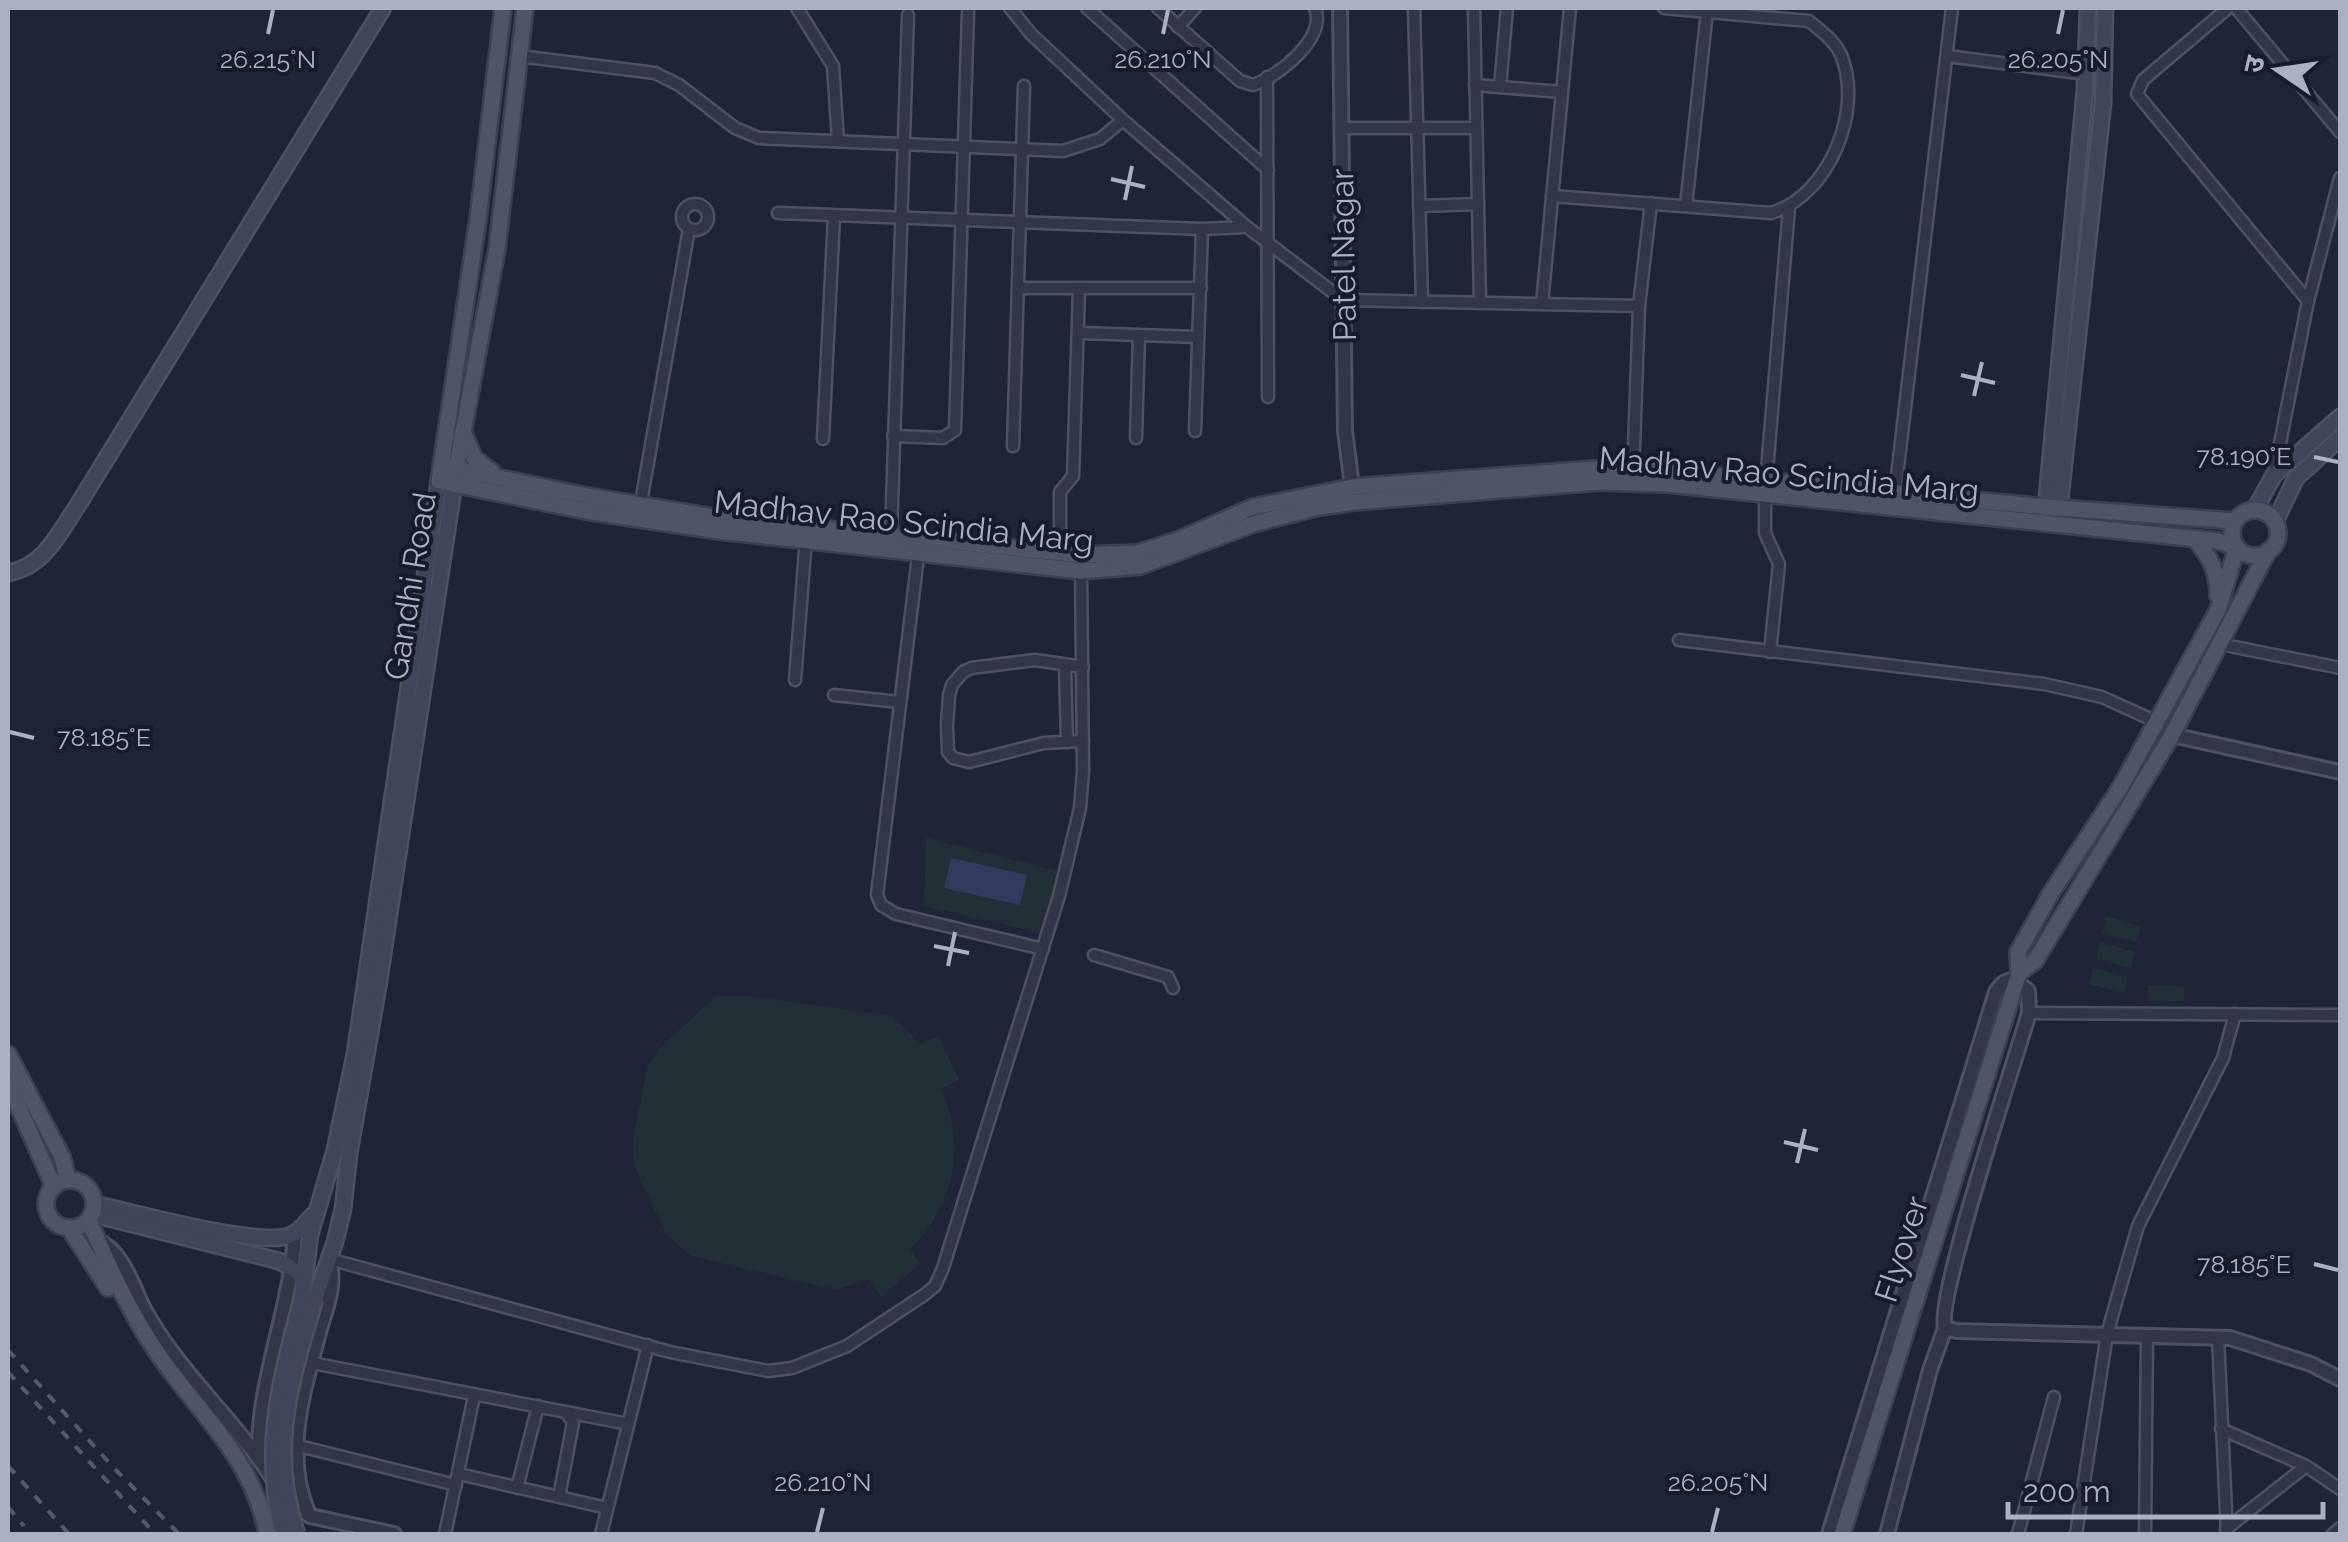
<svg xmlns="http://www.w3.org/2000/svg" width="2348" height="1542" font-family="Raleway,'Noto Sans Devanagari',sans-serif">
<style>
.green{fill:#213037}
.water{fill:#323b5d}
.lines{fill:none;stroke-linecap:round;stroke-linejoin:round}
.minor-casing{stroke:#4d5161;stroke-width:15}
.tertiary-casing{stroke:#4d5161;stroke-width:18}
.secondary-casing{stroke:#4d5161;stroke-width:19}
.primary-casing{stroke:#3c4050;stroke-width:20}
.minor{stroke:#333646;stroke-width:10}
.tertiary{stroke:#333646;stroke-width:12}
.secondary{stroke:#414559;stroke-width:14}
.primary{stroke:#505566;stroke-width:15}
.rail{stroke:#54596d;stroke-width:4;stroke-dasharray:10 10;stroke-linecap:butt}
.secondary-bridge-casing{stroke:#4d5161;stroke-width:19;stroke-linecap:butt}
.secondary-bridge{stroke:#414559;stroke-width:14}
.ticks{fill:none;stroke:#acb0c3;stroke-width:4}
.labels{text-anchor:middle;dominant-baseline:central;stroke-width:8;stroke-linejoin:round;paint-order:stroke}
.street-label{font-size:32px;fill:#acb0c3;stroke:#181c2a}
.ticks-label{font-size:25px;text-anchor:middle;fill:#acb0c3;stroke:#181c2a;stroke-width:8;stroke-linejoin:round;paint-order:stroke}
</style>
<rect width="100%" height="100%" fill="#1f2436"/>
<!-- green -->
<g class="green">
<path d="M926,838L1058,871L1045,934L924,906Z"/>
<path d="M2106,916L2141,926L2137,942L2102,933Z"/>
<path d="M2100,942L2135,952L2131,968L2096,959Z"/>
<path d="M2093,968L2128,977L2124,993L2089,984Z"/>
<path d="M2148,985L2185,986L2184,1001H2148Z"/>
<path d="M716,996H749L893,1016L920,1044L939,1036L959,1080L942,1088C965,1150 956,1201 910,1250L920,1263L882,1298L868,1279L837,1290L691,1256L666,1234L635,1167L632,1144L648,1065L661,1047Z"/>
</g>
<!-- water -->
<path class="water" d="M951,858L1027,875L1020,905L944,888Z"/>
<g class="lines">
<!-- minor casing -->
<g class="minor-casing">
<g id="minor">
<path d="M797,8L833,66L838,141"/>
<path d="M1010,8L1031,34L1123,120L1247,227L1343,300L1639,306"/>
<path d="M1087,8L1268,170"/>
<path d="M1158,8L1240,81L1253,85C1279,76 1327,38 1315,8"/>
<path d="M1414,8L1422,302"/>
<path d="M1474,8L1480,303"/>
<path d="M2228,8L2143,80L2137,94L2308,301"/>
<path d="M2236,8L2340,132"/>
<path d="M1178,27L1195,8"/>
<path d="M519,56L655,73L679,85L735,128L759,138L1063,151L1100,139L1123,120"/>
<path d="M1947,56L2086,74"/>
<path d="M1267,77L1268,397"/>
<path d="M1475,85L1562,92"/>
<path d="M1500,87L1507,8"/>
<path d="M1341,128H1476"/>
<path d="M1552,196L1771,213C1829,196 1864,110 1841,55C1835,41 1821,31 1809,21L1664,8"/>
<circle cx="695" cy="217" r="13"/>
<path d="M1419,206L1478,204"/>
<path d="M1686,206L1707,11"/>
<path d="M778,213L1202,229L1246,227"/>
<path d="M1019,288H1201"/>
<path d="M1542,304L1570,8"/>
<path d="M1080,333L1198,337"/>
<path d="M1195,431L1202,229"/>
<path d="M893,436L943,438L955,430L968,12"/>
<path d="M1136,438L1139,335"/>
<path d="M823,439L834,216"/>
<path d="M1013,446L1024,86"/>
<path d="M2274,474L2308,301L2340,178"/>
<path d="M1633,476L1639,306L1651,203"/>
<path d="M1895,493L1952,8"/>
<path d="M640,508L689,229"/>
<path d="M891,535L908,15"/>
<path d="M919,548L877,895L881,905L896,914L1043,949"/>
<path d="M1060,554V492L1073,476L1079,290"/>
<path d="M1679,640L2044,684L2102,697L2157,722"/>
<path d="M2220,644L2340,668"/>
<path d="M1770,652L1779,564L1765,533V494L1789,208"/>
<path d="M1065,667L1067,742"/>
<path d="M1083,667L1035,660L971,668L963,672L952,685L949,695L947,725L948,752L953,758L969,762L1044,743L1083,741"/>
<path d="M795,680L806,538"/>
<path d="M834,695L899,702"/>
<path d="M1094,955L1168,977L1173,988"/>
<path d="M2029,1013L2340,1015"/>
<path d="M329,1259L670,1352L768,1371L792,1368L847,1346L924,1295L935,1286L943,1268L1059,896L1080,808L1083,771L1081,566"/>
<path d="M2218,1337L2227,1534"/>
<path d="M312,1363L566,1412L573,1423L559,1497"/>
<path d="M566,1412L628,1424"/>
<path d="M2221,1429L2306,1466L2340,1489"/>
<path d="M295,1445L456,1485"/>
<path d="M459,1474L607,1508"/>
<path d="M517,1488L538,1406"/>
<path d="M2226,1529L2306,1466"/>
<path d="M445,1534L474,1396"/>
<path d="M601,1534L648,1345"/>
<path d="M2018,1534L2054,1397"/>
<path d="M2076,1534L2107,1334L2138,1226L2223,1058L2235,1014"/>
<path d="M2145,1534L2147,1336"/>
<path d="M2333,1534L2340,1528"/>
</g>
</g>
<!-- tertiary casing -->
<g class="tertiary-casing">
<g id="tertiary">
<path d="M1340,8L1345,431L1353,494"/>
<path d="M2172,735L2340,772"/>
<path d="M98,1241C122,1250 133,1287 144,1309C179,1373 235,1420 274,1480"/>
<path d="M259,1457C257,1382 291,1309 295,1234"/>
<path d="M285,1497L310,1516L394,1534"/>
<path d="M309,1515C282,1454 304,1390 320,1329C327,1306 336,1284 329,1259"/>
<path d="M1829,1534L1996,992C2007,975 2015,979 2028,991L2029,1013C2016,1058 1935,1301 1945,1328L1957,1331L2230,1338L2311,1364L2340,1379"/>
<path d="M1887,1534L1930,1370L1945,1328"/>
</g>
</g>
<!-- secondary casing -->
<g class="secondary-casing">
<g id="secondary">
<path d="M2255,509L2274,475L2340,417"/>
<path d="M2045,518L2085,89L2088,8"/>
<path d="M2058,519L2103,103L2105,8"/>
<path d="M2275,522L2296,478L2340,438"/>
<path d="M8,573C44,567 59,533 78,505L383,8"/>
<path d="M95,1204C135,1213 254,1246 289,1236C299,1233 305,1224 312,1216"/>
<path d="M92,1214L279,1261L298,1272L304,1284"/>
<path d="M302,1298L310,1235L335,1150L355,1054L439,481"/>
<path d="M315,1299L335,1242L343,1209L349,1154L378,987L454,484"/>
</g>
</g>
<!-- primary casing -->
<g class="primary-casing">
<g id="primary">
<path d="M503,8L478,219L439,481L586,511L719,531L1081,571L1141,566L1256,523L1319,507L1354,502L1599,482L1667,484L2218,541L2237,547L2218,610L2120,788L2051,893L2018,952L2019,973L1842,1534"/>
<path d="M463,431L474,458L492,472"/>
<path d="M441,466L587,496L720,518L1081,555L1138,553L1178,540L1253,507L1352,487L1593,469L1664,471L2046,507L2235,521"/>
<path d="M455,475L497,249L525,8"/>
<circle cx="2255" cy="533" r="23"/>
<path d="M2195,539C2211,559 2218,571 2218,596"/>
<path d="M2019,973L2035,961L2172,735L2268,551"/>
<path d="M8,1054L62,1157L68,1180"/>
<path d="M8,1083L54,1187"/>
<circle cx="70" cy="1204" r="24"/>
<path d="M89,1220C107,1263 126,1305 152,1345C193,1408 253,1455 267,1534"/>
<path d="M69,1228L108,1288"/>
</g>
</g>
<!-- minor -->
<use href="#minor" class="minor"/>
<!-- tertiary -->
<use href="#tertiary" class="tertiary"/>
<!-- secondary -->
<use href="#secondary" class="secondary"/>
<!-- primary -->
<use href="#primary" class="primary"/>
<!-- rail -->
<g class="rail">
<path d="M8,1350L112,1466L179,1534"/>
<path d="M8,1372L155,1534"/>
<path d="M8,1466L69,1534"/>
<path d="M8,1507L24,1526"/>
</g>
<!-- secondary-bridge casing -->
<g class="secondary-bridge-casing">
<g id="secondary-bridge">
<path d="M283,1534C261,1447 280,1382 302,1298"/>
<path d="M297,1534C268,1448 291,1382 315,1299"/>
</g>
</g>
<!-- secondary-bridge -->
<use href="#secondary-bridge" class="secondary-bridge"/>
</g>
<!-- ticks -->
<path class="ticks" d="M268,34L273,10M1163,34L1168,10M2058,34L2063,10M1111,179L1145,187M1125,200L1132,166M1961,375L1995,383M1974,396L1982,362M2314,457L2338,462M10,732L34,738M934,946L969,953M948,966L955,932M1784,1142L1818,1150M1797,1163L1805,1129M2314,1264L2338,1270M817,1532L823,1508M1712,1532L1718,1508"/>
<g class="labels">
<!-- street labels -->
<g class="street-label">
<text transform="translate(1343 255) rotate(-91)">Patel Nagar</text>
<text transform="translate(1789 474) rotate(5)">Madhav Rao Scindia Marg</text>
<text transform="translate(904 521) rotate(6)">Madhav Rao Scindia Marg</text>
<text transform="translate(410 586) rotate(-81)">Gandhi Road</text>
<text transform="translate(1901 1249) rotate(-72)">Flyover</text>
</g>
</g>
<g class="ticks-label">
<text x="268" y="68">26.215°N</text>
<text x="1163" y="68">26.210°N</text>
<text x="2058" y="68">26.205°N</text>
<text x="2244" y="465">78.190°E</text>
<text x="104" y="746">78.185°E</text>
<text x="2244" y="1273">78.185°E</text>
<text x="823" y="1491">26.210°N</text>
<text x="1718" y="1491">26.205°N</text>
</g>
<!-- border -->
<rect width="2348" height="1542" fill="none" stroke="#acb0c3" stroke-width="20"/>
<!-- north arrow -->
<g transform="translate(2278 70) rotate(283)" stroke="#181c2a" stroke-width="8" paint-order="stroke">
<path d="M0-8L18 38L0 25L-18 38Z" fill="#acb0c3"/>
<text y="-15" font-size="28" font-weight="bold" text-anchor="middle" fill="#acb0c3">उ</text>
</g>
<!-- scale -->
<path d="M2008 1502v15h315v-15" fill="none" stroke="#acb0c3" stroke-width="5"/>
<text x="2023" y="1502" font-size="30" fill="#acb0c3" stroke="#181c2a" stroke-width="8" paint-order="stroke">200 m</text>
</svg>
